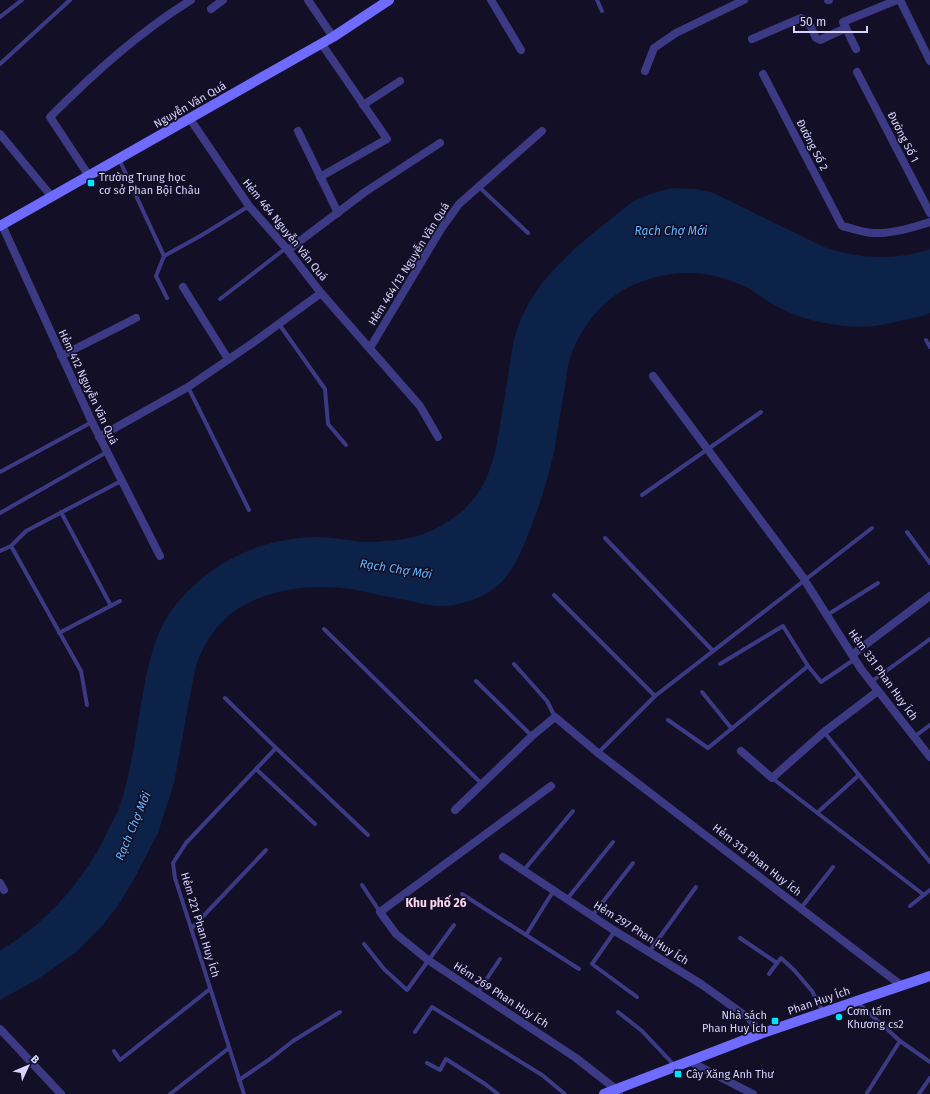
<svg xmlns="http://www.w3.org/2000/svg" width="930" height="1094" font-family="'Fira Sans',sans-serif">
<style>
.water{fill:#0c2248}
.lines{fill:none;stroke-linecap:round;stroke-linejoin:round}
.service{stroke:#3d3a85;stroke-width:4}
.minor{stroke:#3d3a85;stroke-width:8}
.secondary{stroke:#6f6bff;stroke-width:10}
.poi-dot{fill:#00e5ff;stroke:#130f26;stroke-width:1.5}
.labels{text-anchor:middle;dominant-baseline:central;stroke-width:3.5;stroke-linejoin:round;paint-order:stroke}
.street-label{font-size:11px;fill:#d9d4ff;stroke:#130f26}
.poi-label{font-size:11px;fill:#d9d4ff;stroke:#130f26;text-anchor:start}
.water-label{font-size:12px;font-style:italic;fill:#62b6ff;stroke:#130f26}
.neighbourhood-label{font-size:12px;font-weight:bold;fill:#ffd6f0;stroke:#130f26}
</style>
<rect width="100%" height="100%" fill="#130f26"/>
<!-- water -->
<path class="water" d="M674,188L695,189L711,192L732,202L824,247C857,259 896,261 930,249V313L923,316C906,319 890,324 874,326C858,328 840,326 824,323C805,319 786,312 769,302C762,297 755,292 748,288C709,269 673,268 633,285C603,298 580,328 570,358C567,368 566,378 565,388C561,407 558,427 555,447C549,476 540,505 529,532C521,553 511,577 492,590C479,599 461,605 445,606C434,607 422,604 411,601C393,598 375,594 357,590C307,581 239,590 210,637C203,647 199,658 195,669L174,783L158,833L133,881L117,907L103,925L75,953L38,979L0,1000V950C40,928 76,889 98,850C102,844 105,837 108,830C111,824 115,817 118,811C130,779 134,743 140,710C147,673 152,633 177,603C211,562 261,538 315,537C331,537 347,540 363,542C371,542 378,542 385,541C413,540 438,531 460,513C488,489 494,461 500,426C502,412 505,397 507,383C510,363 512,343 519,324C539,271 589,237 632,202C646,195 659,190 674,188Z"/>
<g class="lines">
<!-- service -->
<g class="service">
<path d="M597,0L602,11"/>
<path d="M0,17L22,0"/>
<path d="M0,64L70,0"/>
<path d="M119,159L164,256L156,276L167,298"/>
<path d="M478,186L528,233"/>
<path d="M164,256L202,235L249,206"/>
<path d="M220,299L286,248"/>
<path d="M279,324L325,389L328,424L346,445"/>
<path d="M926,340L930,347"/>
<path d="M188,387L249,510"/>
<path d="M0,472L92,422"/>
<path d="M642,495L761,412"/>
<path d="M61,512L111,606"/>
<path d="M0,513L107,452"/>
<path d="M907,532L930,563"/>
<path d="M605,538L713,651"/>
<path d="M11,546L81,671L87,705"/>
<path d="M0,551L11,546L26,531L121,481"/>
<path d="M554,595L655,696"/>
<path d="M827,615L878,583"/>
<path d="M324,629L482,784"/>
<path d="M59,633L120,601"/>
<path d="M514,664L547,701L555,717"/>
<path d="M720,664L783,626L808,666"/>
<path d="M476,681L532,736"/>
<path d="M871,682L930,639"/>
<path d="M702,692L732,729"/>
<path d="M225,698L276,748L368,835"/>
<path d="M668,720L708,748L808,666L821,682L855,659"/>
<path d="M824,732L930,862"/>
<path d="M914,737L930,725"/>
<path d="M598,753L655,696L872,528"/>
<path d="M256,769L315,824"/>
<path d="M772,778L924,895"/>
<path d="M818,812L859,775"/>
<path d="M524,870L573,811"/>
<path d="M362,885L380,912"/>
<path d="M462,894L579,969"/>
<path d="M567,899L613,842"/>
<path d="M910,906L930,890"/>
<path d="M801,908L833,867"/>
<path d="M592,916L633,863"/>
<path d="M191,929L266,850"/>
<path d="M615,931L592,964L637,997"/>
<path d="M526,935L554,890"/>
<path d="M740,938L777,963L781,958L794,970L812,991L823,1012"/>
<path d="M364,944L384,969L407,990L454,925"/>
<path d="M649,952L696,887"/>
<path d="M769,974L777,963"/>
<path d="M478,992L500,959"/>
<path d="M857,1002L900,1041L930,1062"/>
<path d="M618,1012L642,1031L675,1066"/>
<path d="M415,1032L432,1007L542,1075L565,1094"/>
<path d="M114,1051L120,1060L210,989"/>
<path d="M427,1063L440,1070L446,1059L485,1084L498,1094"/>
<path d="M239,1080L270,1059L293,1041L340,1012"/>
<path d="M867,1093L900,1041"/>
<path d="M170,1094L229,1048"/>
<path d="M244,1094L175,878L173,863L186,843L276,748"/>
<path d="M919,1094L930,1078"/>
</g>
<!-- minor -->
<g class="minor">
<path d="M308,0L333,37"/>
<path d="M491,0L521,50"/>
<path d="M828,0H829"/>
<path d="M900,0L930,61"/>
<path d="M211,9L223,0"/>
<path d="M752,39L801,18C810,21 812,30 816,38L820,40L846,28"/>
<path d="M856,49L843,22L897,0"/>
<path d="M645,71L654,48L676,33L744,0"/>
<path d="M857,72L930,213"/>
<path d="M763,74L842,226C851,228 862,232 872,233C892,234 911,228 930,222"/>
<path d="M363,105L400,81"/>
<path d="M190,119L249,206L286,248L321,293L420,406L438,437"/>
<path d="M298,131L338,213"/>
<path d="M0,134L52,197"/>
<path d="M89,176L50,117C93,74 139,32 191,0"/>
<path d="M320,177L387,139L321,43"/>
<path d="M2,225L92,422L160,556"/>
<path d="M288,250L365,192L440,143"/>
<path d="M183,287L228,359"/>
<path d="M370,348L441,229L459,204L542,131"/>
<path d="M61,356L136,318"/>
<path d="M653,376L805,580"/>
<path d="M99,437L188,387L254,342L321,293"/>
<path d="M807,584L861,669L930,757"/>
<path d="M853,654L930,596"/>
<path d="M741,751L772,778L824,732L878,691"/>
<path d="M551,786L380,912L396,934L428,960L576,1058L617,1090L619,1094"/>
<path d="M455,810L532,736L555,717L598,753L902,986"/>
<path d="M503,857L615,931L701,984L750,1019L760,1034"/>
<path d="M0,883L4,890"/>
<path d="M0,1029L61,1094"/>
<path d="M689,1061L753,1094"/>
</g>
<!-- secondary -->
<g class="secondary">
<path d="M0,226L333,37L389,0"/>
<path d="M604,1094L760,1034L930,976"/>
</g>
</g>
<!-- markers -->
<g class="poi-dot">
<rect x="87" y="179" width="8" height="8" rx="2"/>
<circle cx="839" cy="1017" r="4"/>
<rect x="771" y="1017" width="8" height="8" rx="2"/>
<rect x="674" y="1070" width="8" height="8" rx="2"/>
</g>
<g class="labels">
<!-- street labels -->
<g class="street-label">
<text transform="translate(190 105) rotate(-30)">Nguyễn Văn Quá</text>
<text transform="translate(903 137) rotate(63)">Đường Số 1</text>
<text transform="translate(812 145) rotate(63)">Đường Số 2</text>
<text transform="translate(285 230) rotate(51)">Hẻm 464 Nguyễn Văn Quá</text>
<text transform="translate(409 264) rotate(-58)">Hẻm 464/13 Nguyễn Văn Quá</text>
<text transform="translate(88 387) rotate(65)">Hẻm 412 Nguyễn Văn Quá</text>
<text transform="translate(883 675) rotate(54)">Hẻm 331 Phan Huy Ích</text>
<text transform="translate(757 860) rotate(38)">Hẻm 313 Phan Huy Ích</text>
<text transform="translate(200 925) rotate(73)">Hẻm 221 Phan Huy Ích</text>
<text transform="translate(641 933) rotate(32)">Hẻm 297 Phan Huy Ích</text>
<text transform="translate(501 995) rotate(33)">Hẻm 269 Phan Huy Ích</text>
<text transform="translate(819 1001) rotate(-19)">Phan Huy Ích</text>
</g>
<!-- poi labels -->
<g class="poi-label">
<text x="99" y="177">Trường Trung học<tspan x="99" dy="13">cơ sở Phan Bội Châu</tspan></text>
<text x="847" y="1011">Cơm tấm<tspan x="847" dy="13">Khương cs2</tspan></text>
<text x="767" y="1015" text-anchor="end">Nhà sách<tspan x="767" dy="13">Phan Huy Ích</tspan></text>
<text x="686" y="1074">Cây Xăng Anh Thư</text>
</g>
<!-- water labels -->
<g class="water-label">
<text x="671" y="231">Rạch Chợ Mới</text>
<text transform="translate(396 569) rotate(9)">Rạch Chợ Mới</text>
<text transform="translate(133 826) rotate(-67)">Rạch Chợ Mới</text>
</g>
<!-- neighbourhood labels -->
<g class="neighbourhood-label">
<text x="436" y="903">Khu phố 26</text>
</g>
</g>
<!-- north arrow -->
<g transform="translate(28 1066) rotate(46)" stroke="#130f26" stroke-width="3" paint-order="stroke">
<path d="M0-3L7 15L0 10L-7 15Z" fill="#d9d4ff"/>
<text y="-6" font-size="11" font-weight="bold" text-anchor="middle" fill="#d9d4ff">B</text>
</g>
<!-- scale -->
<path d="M794 26v6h73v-6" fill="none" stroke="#d9d4ff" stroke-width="2"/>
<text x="800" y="26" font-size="12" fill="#d9d4ff" stroke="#130f26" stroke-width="3" paint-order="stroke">50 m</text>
</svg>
